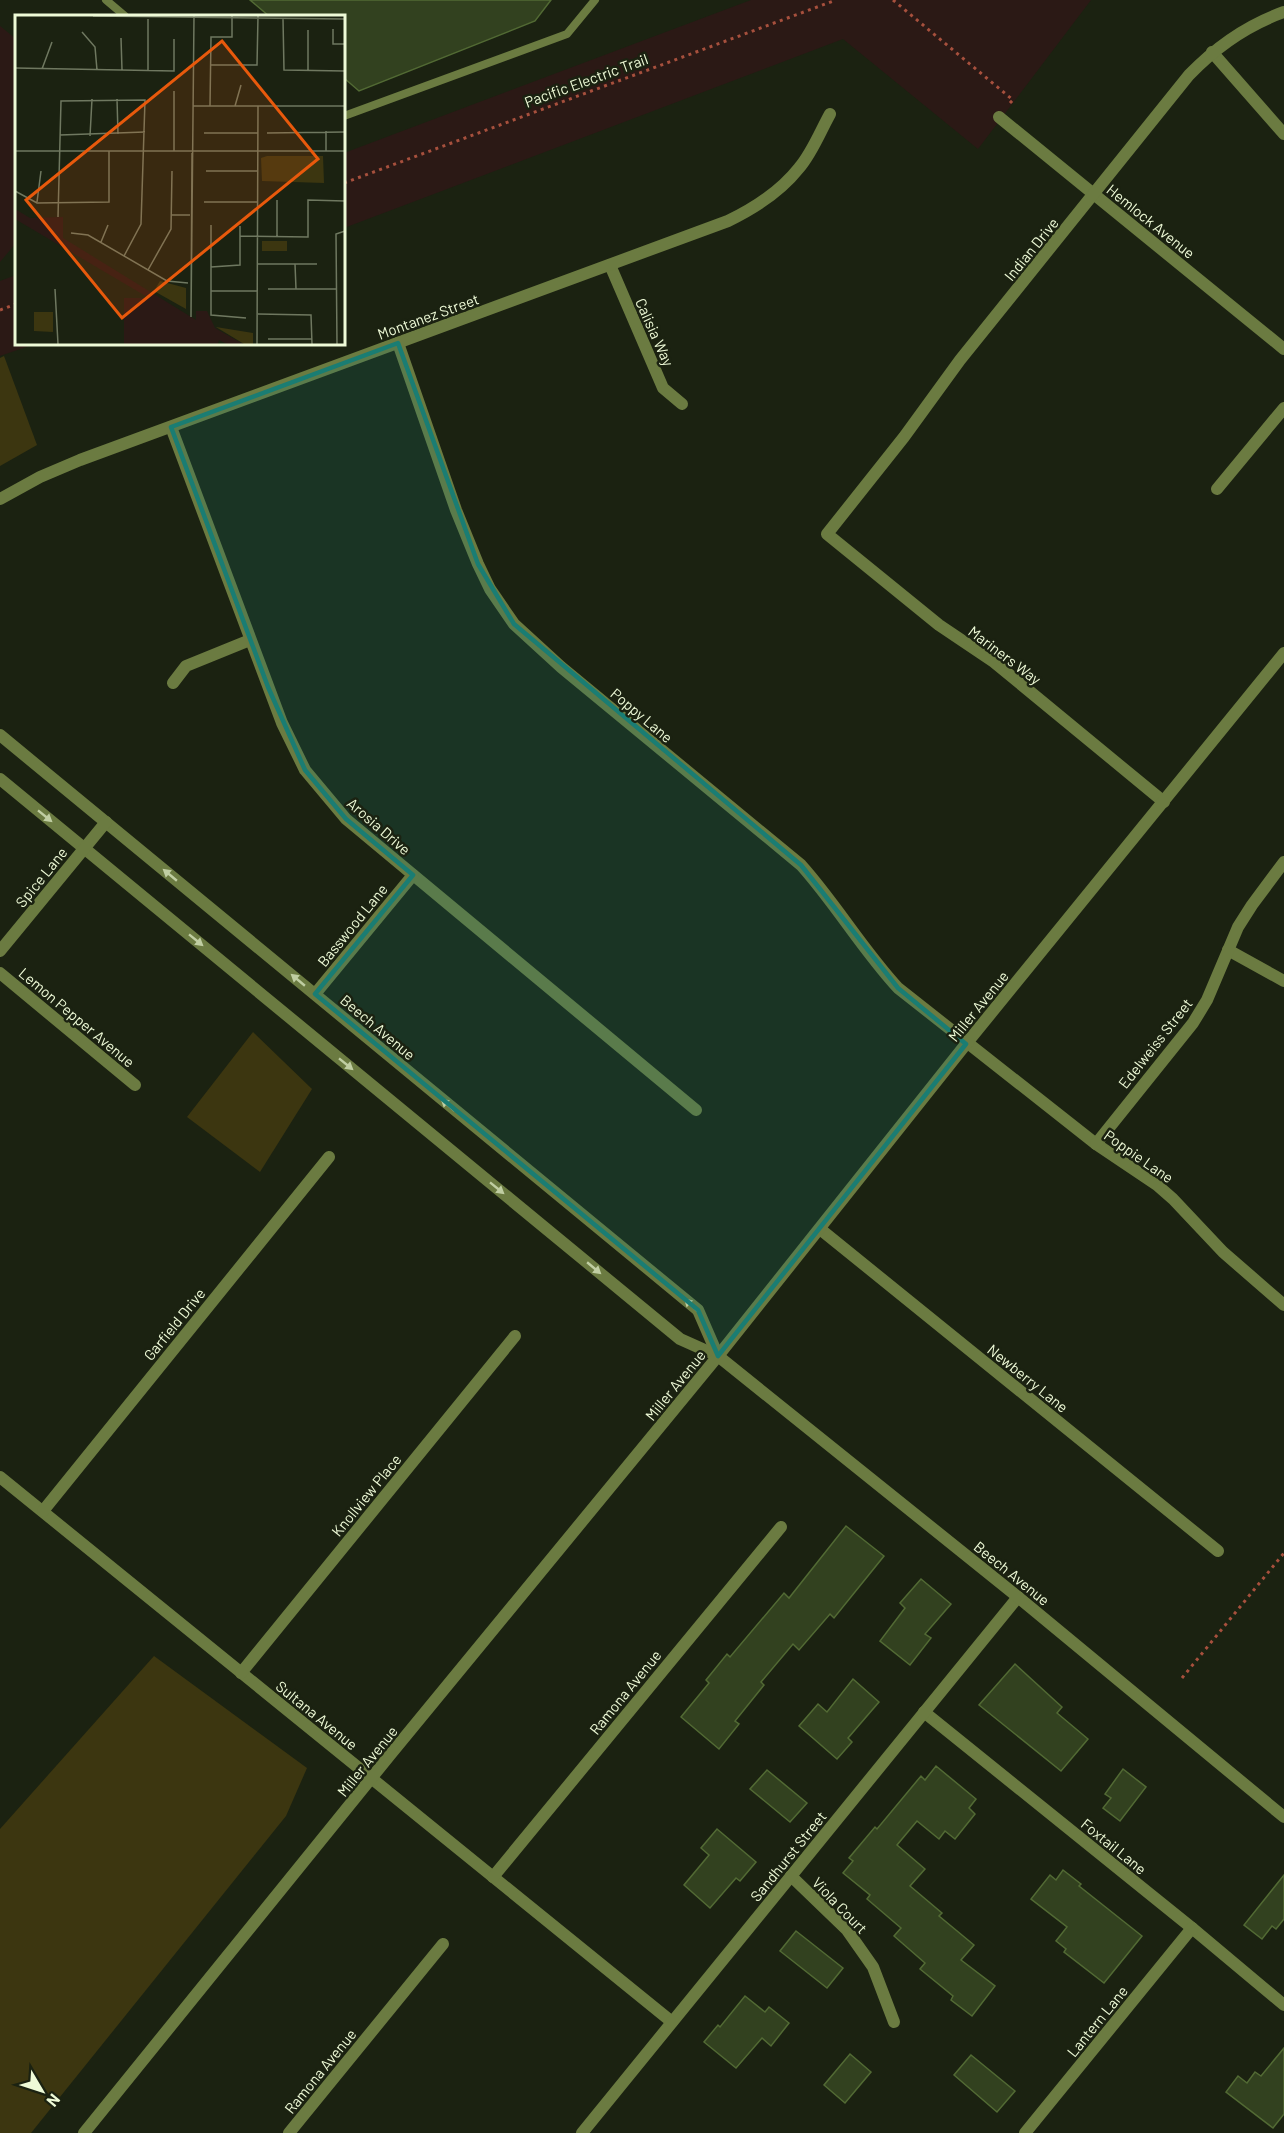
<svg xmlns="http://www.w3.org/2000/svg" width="1284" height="2133" font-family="Barlow,sans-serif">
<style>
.green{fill:#2b1915}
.water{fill:#3c3610}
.building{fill:#32411f;stroke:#526a34;stroke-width:1.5}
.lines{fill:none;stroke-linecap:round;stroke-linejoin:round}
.path{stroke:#a7503d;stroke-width:3;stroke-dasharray:3 4.5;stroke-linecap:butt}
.service{stroke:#6b7b41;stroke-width:8}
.minor{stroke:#6b7b41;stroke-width:12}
.tertiary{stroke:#6b7b41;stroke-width:12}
.oneway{fill:#c0cea2}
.marked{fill:#1a7d73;fill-opacity:0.2;stroke:#1a7d73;stroke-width:4.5;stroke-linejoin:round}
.labels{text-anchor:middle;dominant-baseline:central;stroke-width:5;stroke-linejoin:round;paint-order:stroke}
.street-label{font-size:15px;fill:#eefad7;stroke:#1b2211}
.inset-road{fill:none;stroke:#6f7860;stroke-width:1.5}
.view{fill:#e8590c;fill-opacity:0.15;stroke:#e8590c;stroke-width:3}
.inset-edge{fill:none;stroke:#eefad7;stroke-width:3}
</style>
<rect width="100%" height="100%" fill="#1b2211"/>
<!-- green -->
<g class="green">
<path d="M751,0H1091L978,149L843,39L344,228V153Z"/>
<path d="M0,26L16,39V243L0,262Z"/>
<path d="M16,275V344H35L0,356V281Z"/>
</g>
<!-- water -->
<g class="water">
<path d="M4,356L37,445L0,466V358Z"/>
<path d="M253,1032L312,1089L260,1172L187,1117Z"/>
<path d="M154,1656L307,1768L286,1816L31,2133H0V1829Z"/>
</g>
<!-- building -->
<g class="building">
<path d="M250,0H551L535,21L359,91L344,78V16H269Z"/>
<path d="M846,1526L884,1556L834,1618L830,1614L799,1650L793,1644L761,1682L764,1685L735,1721L739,1724L719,1749L681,1717L709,1683L706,1680L727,1654L730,1657L784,1593L789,1598Z"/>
<path d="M921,1579L951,1604L925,1634L931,1638L910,1665L880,1641L905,1608L900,1603Z"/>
<path d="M1015,1664L1062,1707L1057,1713L1088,1739L1061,1771L979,1705Z"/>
<path d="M853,1679L879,1702L848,1738L852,1742L837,1759L799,1726L818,1704L827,1712Z"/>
<path d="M936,1766L976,1799L969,1808L975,1814L955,1839L945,1831L939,1839L917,1821L897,1845L925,1869L910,1886L942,1913L939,1916L974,1945L961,1960L995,1986L972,2016L951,2000L953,1996L920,1969L925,1963L894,1936L901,1928L867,1899L870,1895L843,1873L853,1861L849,1858L875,1827L877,1829L921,1776L925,1780Z"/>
<path d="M1123,1769L1146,1787L1120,1821L1103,1808L1111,1798L1105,1794Z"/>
<path d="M767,1770L807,1803L790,1822L750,1789Z"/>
<path d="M717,1829L756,1862L740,1881L736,1878L710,1908L684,1885L709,1855L701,1848Z"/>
<path d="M1063,1870L1081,1884L1079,1886L1142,1936L1104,1983L1064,1952L1066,1949L1056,1941L1067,1927L1031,1899L1050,1875L1056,1880Z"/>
<path d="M1284,1875V1919L1276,1929L1272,1926L1262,1939L1244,1925Z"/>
<path d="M796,1931L843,1968L827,1988L780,1951Z"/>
<path d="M745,1996L765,2012L769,2007L789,2023L771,2046L762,2038L736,2068L704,2042L718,2025L720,2027Z"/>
<path d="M1284,2048V2114L1273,2128L1226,2092L1238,2076L1247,2083L1255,2072L1261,2076Z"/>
<path d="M850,2054L871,2072L845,2103L824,2085Z"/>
<path d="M971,2055L1015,2091L997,2112L954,2075Z"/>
</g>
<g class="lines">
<!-- path -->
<g class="path">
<path d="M893,0L1013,100L1008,105"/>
<path d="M344,183L836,0"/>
<path d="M0,310L16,304"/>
<path d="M1182,1678L1284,1553"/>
</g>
<!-- service -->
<g class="service">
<path d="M106,0L125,16"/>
<path d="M344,116L567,34L595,0"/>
</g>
<!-- minor -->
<g class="minor">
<path d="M1212,52L1284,134"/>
<path d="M999,117L1284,349"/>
<path d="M610,265L663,388L682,404"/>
<path d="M398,343L456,510L478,564L490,589L514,624L561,667L801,865C836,904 862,949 898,988L1096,1144L1157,1185L1173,1199L1223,1252L1284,1305"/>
<path d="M171,427L282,723L305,770L346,819L696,1110"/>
<path d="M1217,489L1284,408"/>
<path d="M0,499L40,477L80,460L728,221C755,208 780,192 799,168C812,153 820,132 830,114"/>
<path d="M173,683L186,666L250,640"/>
<path d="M0,735L698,1310L718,1356"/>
<path d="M0,779L680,1339L718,1356"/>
<path d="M1164,802L994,662L939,625L827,534L904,437L960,360L1189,75C1216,47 1247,25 1284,12"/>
<path d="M1228,950L1284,981"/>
<path d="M0,951L106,822"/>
<path d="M0,973L135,1085"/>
<path d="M315,994L413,875"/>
<path d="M1096,1144L1193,1023L1207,1000L1238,927L1252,905L1284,862"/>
<path d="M820,1229L1218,1551"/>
<path d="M718,1356L966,1044L1284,653"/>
<path d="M0,1477L672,2022"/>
<path d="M43,1511L329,1157"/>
<path d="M241,1673L515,1336"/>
<path d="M924,1712L1192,1928L1284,2005"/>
<path d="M791,1876L847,1930L873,1967L894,2022"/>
<path d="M493,1877L781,1527"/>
<path d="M289,2133L443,1944"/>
<path d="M582,2133L1018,1597"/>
<path d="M1025,2133L1192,1928"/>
</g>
<!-- tertiary -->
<path class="tertiary" d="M84,2133L390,1755L718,1356L1018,1597L1284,1817"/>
</g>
<!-- one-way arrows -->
<defs><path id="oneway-solid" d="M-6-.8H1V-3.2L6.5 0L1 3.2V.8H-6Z" transform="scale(1.5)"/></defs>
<g class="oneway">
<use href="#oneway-solid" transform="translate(45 816) rotate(39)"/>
<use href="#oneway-solid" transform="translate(170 875) rotate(-140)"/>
<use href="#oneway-solid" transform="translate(196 940) rotate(39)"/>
<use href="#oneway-solid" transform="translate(298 980) rotate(-140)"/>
<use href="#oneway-solid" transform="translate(346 1064) rotate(39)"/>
<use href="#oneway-solid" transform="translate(448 1105) rotate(-140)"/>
<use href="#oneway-solid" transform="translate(497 1188) rotate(39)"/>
<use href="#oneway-solid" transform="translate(594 1268) rotate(40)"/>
<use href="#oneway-solid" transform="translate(691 1305) rotate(-137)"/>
</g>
<!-- marked area -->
<path class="marked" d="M398,343L478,564L514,624L801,865L898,988L966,1044L718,1356L698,1310L315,994L413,875L346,819L305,770L268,687L171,427Z"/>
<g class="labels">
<!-- street labels -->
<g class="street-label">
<text transform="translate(586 80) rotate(-20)">Pacific Electric Trail</text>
<text transform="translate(1151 221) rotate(39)">Hemlock Avenue</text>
<text transform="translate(1031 249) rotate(-51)">Indian Drive</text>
<text transform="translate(428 316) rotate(-20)">Montanez Street</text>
<text transform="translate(655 332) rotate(66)">Calisia Way</text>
<text transform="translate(1005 655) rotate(37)">Mariners Way</text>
<text transform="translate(642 715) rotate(40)">Poppy Lane</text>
<text transform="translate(379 826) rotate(41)">Arosia Drive</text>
<text transform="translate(41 877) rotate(-51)">Spice Lane</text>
<text transform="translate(352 925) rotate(-51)">Basswood Lane</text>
<text transform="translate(978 1006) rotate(-51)">Miller Avenue</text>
<text transform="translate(77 1017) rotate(40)">Lemon Pepper Avenue</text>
<text transform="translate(378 1027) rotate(40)">Beech Avenue</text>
<text transform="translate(1155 1043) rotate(-52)">Edelweiss Street</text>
<text transform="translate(1139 1156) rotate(35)">Poppie Lane</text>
<text transform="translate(174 1324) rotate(-51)">Garfield Drive</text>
<text transform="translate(1028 1378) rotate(39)">Newberry Lane</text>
<text transform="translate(675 1385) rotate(-51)">Miller Avenue</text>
<text transform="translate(366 1495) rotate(-51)">Knollview Place</text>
<text transform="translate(1012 1573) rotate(39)">Beech Avenue</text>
<text transform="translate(625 1692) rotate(-51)">Ramona Avenue</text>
<text transform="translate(317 1715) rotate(39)">Sultana Avenue</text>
<text transform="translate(367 1761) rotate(-51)">Miller Avenue</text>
<text transform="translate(1114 1846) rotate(39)">Foxtail Lane</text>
<text transform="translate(788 1856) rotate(-51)">Sandhurst Street</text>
<text transform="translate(840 1905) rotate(46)">Viola Court</text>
<text transform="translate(1097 2021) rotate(-51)">Lantern Lane</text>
<text transform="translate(320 2071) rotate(-51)">Ramona Avenue</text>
</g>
</g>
<!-- overview -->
<g transform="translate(15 15)">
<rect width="330" height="330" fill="#1b2211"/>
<path d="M0,194L15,203L48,202V223L181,305V296H192L200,313L228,329H212L204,325L203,329H109V283H134L0,204Z" fill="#2b1915"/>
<path d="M252,141H308L309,168L247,166L246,143ZM247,226H272V236H247ZM145,266L171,273V294L139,276ZM19,297H38V317L19,316ZM201,312L238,318V329H229Z" fill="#3c3610"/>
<path class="inset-road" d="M78,1L330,4M133,4V55M268,4L269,55L330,56M318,14V29H330M67,17L80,32L82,55M106,23L107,55M195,50H242L243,1M0,53L159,56V24M27,54L37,27M293,56V15M159,76V136M102,84L103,119M178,91H330M195,91L196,22H217V1M220,91L226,70M311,116V136M189,118H243M252,118L330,117M45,120L130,117M75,121L77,84M0,136H330M191,156H243M0,176L22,188L94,187V136M22,187L26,156M189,187H242M156,200H175M43,202L46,86L130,85L126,209L109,241M196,210V300L231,303M56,218L73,220L152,266L173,268M225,221L293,222V185L330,186M262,222V185M86,227L93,210M242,249H302M280,249L281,274M196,252L225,250V211M133,255L156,214L157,156M40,274L43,329M253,274H322M196,276H242M243,299L296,300L297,329M176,301L177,138M176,302L179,1M253,324H297M242,329L243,91M322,329L321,219L330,216"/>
<path class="view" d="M207,26L303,144L107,303L11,185Z"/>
<rect width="330" height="330" class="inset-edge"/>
</g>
<!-- north arrow -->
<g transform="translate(42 2091) rotate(129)" stroke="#1b2211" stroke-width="4.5" paint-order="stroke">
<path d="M0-4.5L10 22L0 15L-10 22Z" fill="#eefad7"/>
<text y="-9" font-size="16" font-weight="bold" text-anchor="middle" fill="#eefad7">N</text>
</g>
</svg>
